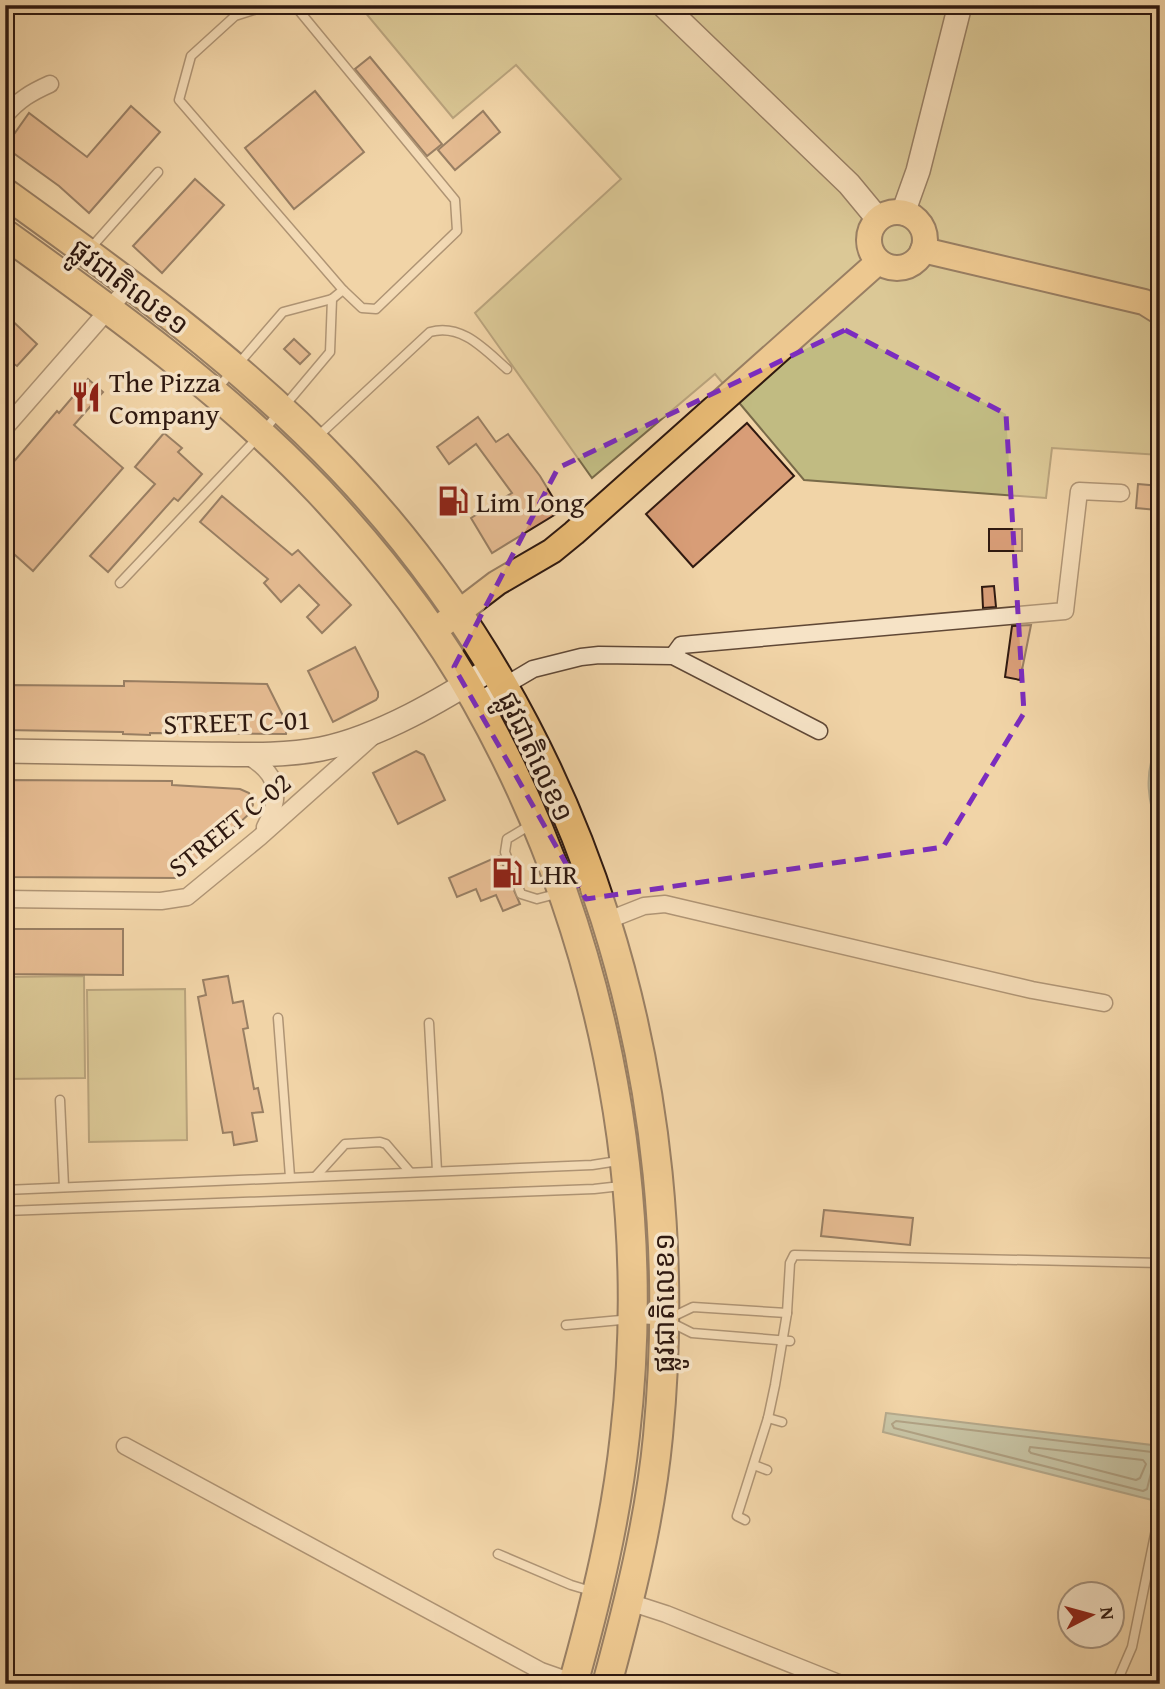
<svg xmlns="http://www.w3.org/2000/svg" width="1165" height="1689" font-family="'Gentium Book Plus','Noto Sans Khmer',serif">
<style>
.green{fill:#c1bb82;stroke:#786a49;stroke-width:2}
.water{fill:#9bb8a9;stroke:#70786c;stroke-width:2}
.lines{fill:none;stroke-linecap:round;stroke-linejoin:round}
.shore{stroke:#65685c;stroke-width:2}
.building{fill:#d89d77;stroke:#2f1910;stroke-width:2}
.lane-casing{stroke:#604836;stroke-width:11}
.street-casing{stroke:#604836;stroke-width:19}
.secondary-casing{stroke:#2f1910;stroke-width:26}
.primary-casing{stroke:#2f1910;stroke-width:28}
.highway-casing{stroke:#2f1910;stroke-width:32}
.lane{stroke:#f6e3c6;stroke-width:8}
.street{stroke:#f6e3c6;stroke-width:16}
.secondary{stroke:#f6e3c6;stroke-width:23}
.primary{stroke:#e8ba74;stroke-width:24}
.highway{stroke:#e8ba74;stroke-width:28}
.marked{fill:none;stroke:#7b2cbf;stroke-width:5;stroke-dasharray:14 9;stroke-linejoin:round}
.labels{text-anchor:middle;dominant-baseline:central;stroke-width:7;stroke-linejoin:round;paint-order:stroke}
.street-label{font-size:28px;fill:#2f1910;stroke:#f6e3c6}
.poi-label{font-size:28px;fill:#2f1910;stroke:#f6e3c6;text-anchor:start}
</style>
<rect width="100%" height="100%" fill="#f1d4a7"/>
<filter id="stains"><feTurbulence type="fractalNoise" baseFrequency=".00286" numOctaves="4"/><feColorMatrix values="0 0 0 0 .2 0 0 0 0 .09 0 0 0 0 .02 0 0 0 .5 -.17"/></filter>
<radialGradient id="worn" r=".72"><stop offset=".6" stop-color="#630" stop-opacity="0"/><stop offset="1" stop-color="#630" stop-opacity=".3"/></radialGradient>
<!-- green -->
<g class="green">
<path d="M359,5H1160V455L1052,448L1046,498L804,480L715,374L592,478L475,313L621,179L516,65L453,118Z"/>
<path d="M84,976L85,1078L5,1079V977Z"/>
<path d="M185,989L187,1140L89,1142L87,990Z"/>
</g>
<!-- water -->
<g class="water">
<path d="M1160,741V837C1149,805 1141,772 1160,741Z"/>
<path d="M886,1413L1160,1446V1461L1152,1500L883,1432Z"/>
</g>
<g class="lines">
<!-- shore -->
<g class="shore">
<path d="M1030,1447L1143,1460L1146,1464L1140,1478L1136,1480L1031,1453L1029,1451Z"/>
<path d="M1160,1453L896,1421L892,1424L894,1428L1143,1491L1147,1489L1151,1473L1160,1470"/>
</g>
</g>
<!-- building -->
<g class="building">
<path d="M370,57L442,144L427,156L355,69Z"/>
<path d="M315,91L364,152L294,209L245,148Z"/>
<path d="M131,106L160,132L89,213L59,186L5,147L29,113L87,157Z"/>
<path d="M483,111L500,132L455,170L438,150Z"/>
<path d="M195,179L224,205L162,273L133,246Z"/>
<path d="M5,314L37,344L17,366L14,364L5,374Z"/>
<path d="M294,339L310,354L300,364L284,349Z"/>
<path d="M88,379L103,392L74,425L123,468L33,571L5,546V472L57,411L59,413Z"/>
<path d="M478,417L496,442L508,434L540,476L561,511L492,553L471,518L512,493L476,444L449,464L437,447Z"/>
<path d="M747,423L794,476L693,567L646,514Z"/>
<path d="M164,433L182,448L178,452L202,474L178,501L174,498L108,572L90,556L155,484L135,467Z"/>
<path d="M1138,484L1160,486L1157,510L1136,508Z"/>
<path d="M222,496L292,555L298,550L351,605L322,633L307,617L319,605L299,585L281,602L264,583L268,579L200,522Z"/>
<rect x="989" y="529" width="33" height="22"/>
<path d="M994,586L996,607L983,608L982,587Z"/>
<path d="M1031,625L1020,680L1005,677L1012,626Z"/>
<path d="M355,647L378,692V697L376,700L333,722L308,671Z"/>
<path d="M124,681L267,684L287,724L286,734L150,733V735L123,734V732L5,730V685L124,686Z"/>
<path d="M416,751L424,755L445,800L398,824L373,773Z"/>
<path d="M5,780L172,781V785L240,789L249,793L253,805L248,815L179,878L5,877Z"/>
<path d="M499,856L520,904L503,911L496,895L481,901L476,889L457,897L449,878Z"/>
<path d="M5,929H123V975L5,974Z"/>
<path d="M228,976L233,1003L243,1001L248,1028L243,1029L254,1089L258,1088L263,1112L252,1113L257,1141L234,1145L232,1132L223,1133L198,997L206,995L203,980Z"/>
<path d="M824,1210L913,1218L910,1245L821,1236Z"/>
</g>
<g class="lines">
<!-- lane casing -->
<g class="lane-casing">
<g id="lane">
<path d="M269,5L235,16L191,56L179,100L343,290L362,308L376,309L457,231L455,200L296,7L290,5"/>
<path d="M89,250L158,172"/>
<path d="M216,390L283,312L332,299L343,290"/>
<path d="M316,438L430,332C462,323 485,350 507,369"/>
<path d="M120,583L261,434L330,352L332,299"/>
<path d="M532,824L507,839L505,852L521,894L537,899L556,894"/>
<path d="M278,1018L290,1177"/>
<path d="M429,1023L437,1171"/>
<path d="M60,1100L64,1187"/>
<path d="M316,1176L345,1144L380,1142L386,1144L410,1172"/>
<path d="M5,1190L592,1165L618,1161"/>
<path d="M5,1211L594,1189L621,1186"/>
<path d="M670,1318L693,1307L787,1313"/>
<path d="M670,1322L692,1333L790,1341"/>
<path d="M566,1325L632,1319L657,1320"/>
<path d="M768,1418L782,1422"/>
<path d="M754,1465L767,1470"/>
<path d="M745,1520L737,1516L768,1418L775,1385L787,1313L790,1263L794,1255L1160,1263"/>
<path d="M498,1554L571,1585L591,1591"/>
<path d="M1116,1684L1132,1647L1160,1510"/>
</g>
</g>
<!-- street casing -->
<g class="street-casing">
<g id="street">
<path d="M5,116C18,100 32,92 50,84"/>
<path d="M5,428L130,285"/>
<path d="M673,656L681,645L1065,611L1079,491L1121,493"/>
<path d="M477,702L533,669L581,657L599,655L673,656L819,731"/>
<path d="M248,756C280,775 282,796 265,827"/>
<path d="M5,899L161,901L187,897L260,837L371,738"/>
<path d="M606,921L644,906L665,904L1032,990L1104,1003"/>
<path d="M125,1446L541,1671L578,1684"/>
<path d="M629,1602L666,1614L841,1684"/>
</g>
</g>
<!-- secondary casing -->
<g class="secondary-casing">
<g id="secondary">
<path d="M663,5L849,184L878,219"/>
<path d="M903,213L918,171L960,5"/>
<path d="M5,751C68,752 130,753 193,754C235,754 279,757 321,749C380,737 443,699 494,667"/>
</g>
</g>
<!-- primary casing -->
<g class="primary-casing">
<g id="primary">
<circle cx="897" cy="240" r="28"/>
<path d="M923,250L1144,302L1160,312"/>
<path d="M442,625L497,583L552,551L574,533L878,262"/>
</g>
</g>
<!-- highway casing -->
<g class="highway-casing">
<g id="highway">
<path d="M5,193C123,278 243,364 343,470C588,729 692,1084 658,1436C650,1520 629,1603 607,1684"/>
<path d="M5,234C114,312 226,393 319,491C378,554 434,625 476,701C600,921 654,1184 625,1435C616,1520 596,1602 573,1684"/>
</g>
</g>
<!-- lane -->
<use href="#lane" class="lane"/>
<!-- street -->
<use href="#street" class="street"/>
<!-- secondary -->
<use href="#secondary" class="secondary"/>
<!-- primary -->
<use href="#primary" class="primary"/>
<!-- highway -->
<use href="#highway" class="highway"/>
</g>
<!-- marked area -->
<path d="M0 0H1165V1689H0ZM845,330L1006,414L1024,713L943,847L586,899L454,667L558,468Z" fill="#f1d4a7" fill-opacity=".55" fill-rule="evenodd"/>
<path class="marked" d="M845,330L1006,414L1024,713L943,847L586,899L454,667L558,468Z"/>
<!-- icons -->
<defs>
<g id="restaurant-bare" transform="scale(2.415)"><path d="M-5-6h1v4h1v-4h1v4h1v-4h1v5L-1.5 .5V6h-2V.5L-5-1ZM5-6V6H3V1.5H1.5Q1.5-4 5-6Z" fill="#8f2418" stroke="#f6e3c6" stroke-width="2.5" paint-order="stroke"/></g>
<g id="fuel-bare" transform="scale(2.415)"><path d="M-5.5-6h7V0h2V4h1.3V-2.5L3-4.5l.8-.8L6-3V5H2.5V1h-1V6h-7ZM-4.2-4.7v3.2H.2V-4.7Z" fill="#8f2418" stroke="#f6e3c6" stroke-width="2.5" paint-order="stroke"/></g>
</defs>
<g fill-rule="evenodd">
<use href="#restaurant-bare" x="86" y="397"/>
<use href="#fuel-bare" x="453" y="501"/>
<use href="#fuel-bare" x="507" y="873"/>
</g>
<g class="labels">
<!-- street labels -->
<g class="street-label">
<text transform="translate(130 286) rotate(37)">ផ្លូវជាតិលេខ១</text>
<text transform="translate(237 721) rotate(-2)">STREET C-01</text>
<text transform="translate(537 756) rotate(65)">ផ្លូវជាតិលេខ១</text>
<text transform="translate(229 824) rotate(-39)">STREET C-02</text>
<text transform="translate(663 1303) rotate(-90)">ផ្លូវជាតិលេខ១</text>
</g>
<!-- poi labels -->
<g class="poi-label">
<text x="109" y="381">The Pizza<tspan x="109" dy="32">Company</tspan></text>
<text x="476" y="501">Lim Long</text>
<text x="530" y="873">LHR</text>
</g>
</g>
<!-- margin -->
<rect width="1165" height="1689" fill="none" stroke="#f1d4a7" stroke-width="28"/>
<rect x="7" y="7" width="1151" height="1675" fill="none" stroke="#2f1910" stroke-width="3.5"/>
<rect x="14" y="14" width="1137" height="1661" fill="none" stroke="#2f1910" stroke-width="2"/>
<!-- north arrow -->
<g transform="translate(1091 1615) rotate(84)"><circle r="33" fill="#f6e3c6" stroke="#a6927d" stroke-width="2"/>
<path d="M0-5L12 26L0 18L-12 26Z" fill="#8f2418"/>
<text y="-10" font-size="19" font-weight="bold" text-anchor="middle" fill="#2f1910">N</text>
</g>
<rect width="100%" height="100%" filter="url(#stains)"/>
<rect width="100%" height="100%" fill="url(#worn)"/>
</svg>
